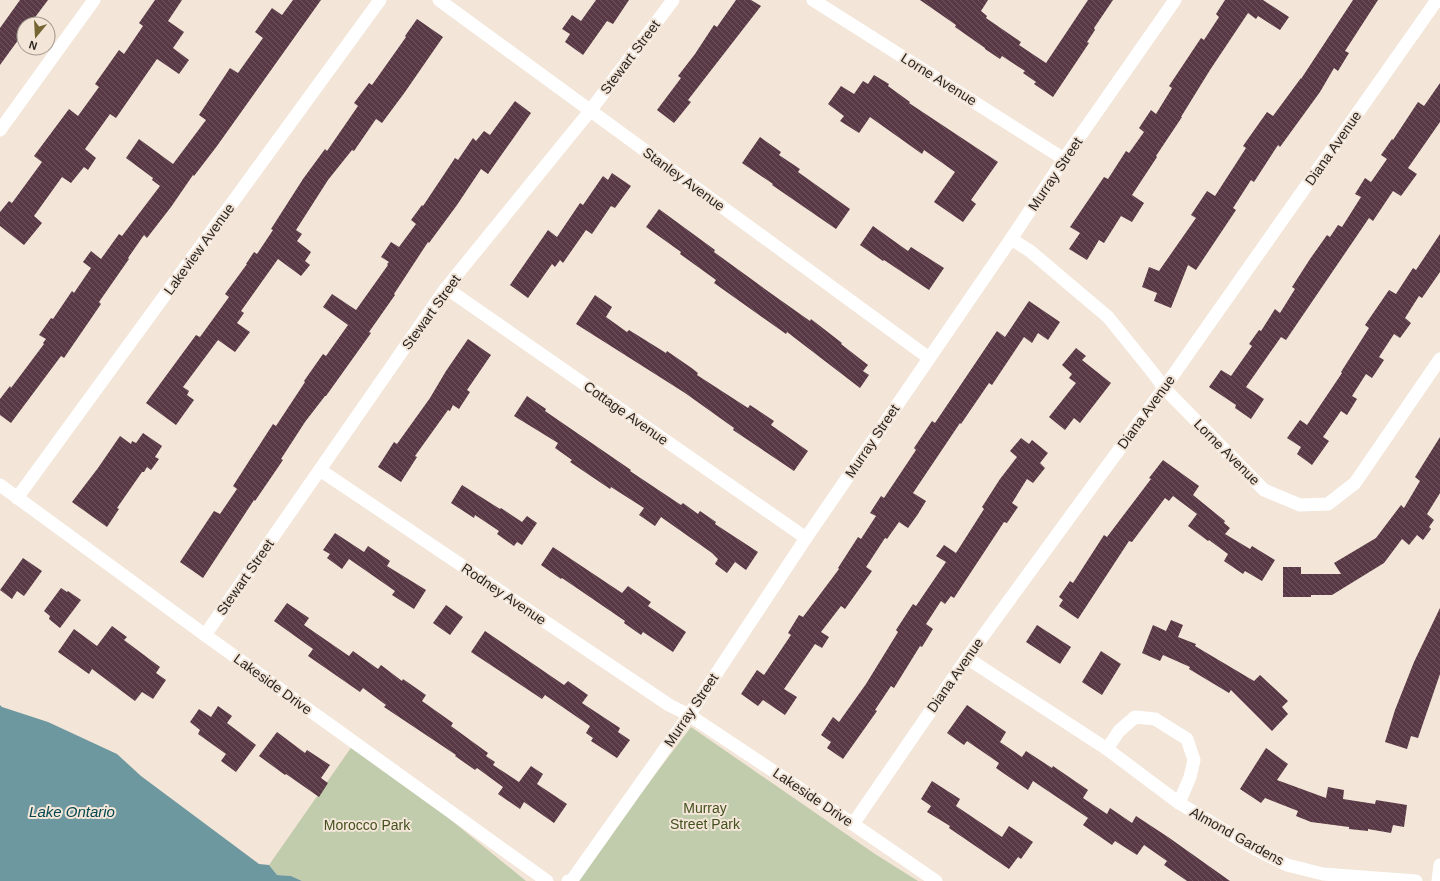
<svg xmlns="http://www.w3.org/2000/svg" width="1440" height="881" font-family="Helvetica,sans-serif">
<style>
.green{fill:#c1ccac}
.water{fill:#6e989f}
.building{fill:url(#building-back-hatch)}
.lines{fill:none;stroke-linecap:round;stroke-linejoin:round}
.minor{stroke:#fff;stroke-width:13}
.labels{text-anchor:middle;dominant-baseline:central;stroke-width:4;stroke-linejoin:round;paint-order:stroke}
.street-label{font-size:14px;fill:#2a2520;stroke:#f3e5d8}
.park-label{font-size:14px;fill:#43511d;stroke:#f3e5d8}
.water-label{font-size:15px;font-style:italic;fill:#034850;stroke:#f3e5d8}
</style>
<defs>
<pattern id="building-back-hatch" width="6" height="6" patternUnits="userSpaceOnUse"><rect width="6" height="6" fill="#583945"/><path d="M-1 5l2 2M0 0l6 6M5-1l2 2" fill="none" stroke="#6d545d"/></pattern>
</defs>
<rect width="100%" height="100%" fill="#f3e5d8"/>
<!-- green -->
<g class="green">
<path d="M691,727L875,854L918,881H575Z"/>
<path d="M355,742L526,881H302L291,876L277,875L269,865Z"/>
</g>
<!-- water -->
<path class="water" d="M0,705L2,707L48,722L117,754L141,776L259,864L269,865L277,875L291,876L302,881H0Z"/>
<!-- building -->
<g class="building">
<path d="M20,0H48L30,24H24V32L0,65V28Z"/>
<path d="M155,0H182L168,21L184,32L173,48L189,60L179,74L157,59L116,118L110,114L85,149L96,158L88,170L84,167L71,183L62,177L34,216L42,223L24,245L0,226V212L9,201L12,203L42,162L34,156L69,109L78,116L99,87L95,84L119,50L124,54L143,26L139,23Z"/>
<path d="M293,0H321L217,146L194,176L193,175L171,207L147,238L144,235L128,258L129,259L99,302L101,304L64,358L61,356L11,423L0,415V399L10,386L11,388L44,344L43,343L46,339L39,335L51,318L53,319L72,291L74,293L91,268L83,262L91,251L101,259L119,234L122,236L160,186L152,180L153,178L126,158L139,139L173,164L206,120L199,115L230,68L238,73L263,38L255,32L272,8L282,15Z"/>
<path d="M596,0H629L613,24L607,21L583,55L565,42L570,34L562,29L572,15L581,21Z"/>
<path d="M736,0H751L761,6L688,100L691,102L674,123L657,110L681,78L678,76L695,54L714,25L717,27Z"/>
<path d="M920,0H988L981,11L987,16L986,18L1021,42L1019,45L1046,63L1088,0H1113L1094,28L1095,30L1087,42L1089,43L1053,97L1034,84L1036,82L1023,73L1025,71L1002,56L1000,59L985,49V48L955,27L956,25Z"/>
<path d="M1225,0H1263L1289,17L1280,30L1258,16L1256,19L1248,13L1210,70L1181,117H1182L1156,156L1157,157L1132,195L1144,203L1132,222L1121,216L1104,243L1099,240L1087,260L1069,249L1080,233L1070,227L1104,177L1108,179L1126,151L1129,153L1144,132L1139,128L1151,110L1156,114L1172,88L1169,86L1201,38L1204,40L1219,17L1216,14Z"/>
<path d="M1353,0H1378L1345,51L1349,53L1338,71L1334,68L1320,92L1280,147L1278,145L1254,182L1251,180L1233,208L1236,210L1196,270L1188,265L1171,308L1154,301L1157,293L1142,287L1149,267L1159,271L1196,218L1191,215L1207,191L1215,196L1246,148L1243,146L1267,112L1273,116L1301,78V79Z"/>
<path d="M417,19L443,37L405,92L382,123L376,119L354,151L352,150L328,180L296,230L302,234L297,241L311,252L305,261L310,265L301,276L278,259L241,311L244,313L237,323L250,332L235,352L218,340L183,387L189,391L187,395L194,400L176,425L146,403L196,335L200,337L229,297L225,294L247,264H246L254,252L257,254L273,230L271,229L303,179L325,149L327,151L358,106L354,103L369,83L372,85L406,37L405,36Z"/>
<path d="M874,75L889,84L888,86L910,102L909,103L998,162L971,200L976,204L963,222L934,202L955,172L924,150L922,154L870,117L859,133L840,121L844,116L828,104L841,86L854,94L863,81L868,84Z"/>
<path d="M1440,83V122L1408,168L1417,174L1401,196L1393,191L1373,221L1369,218L1286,340L1281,337L1246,387L1264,399L1251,419L1235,408L1236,405L1209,387L1221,370L1231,376L1252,346L1249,344L1259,330L1261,331L1275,309L1280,313L1295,289L1292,287L1310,259L1327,235L1330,237L1338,225L1342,227L1361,197L1355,194L1365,178L1371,182L1387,159L1381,155L1392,139L1393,140L1418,102L1424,106Z"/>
<path d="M515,101L531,113L488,174L481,169L457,205L429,243L428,242L394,294L395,295L369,332L371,333L326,396H325L305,422L281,459L283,460L255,501L254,500L203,578L180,562L214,511L220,514L237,489L233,486L273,424L276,426L305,382L304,381L323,354L326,356L348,325L323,307L332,294L356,310L388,265L387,264L389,262L381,257L391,242L399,247L416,224L411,220L422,205L423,206L455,158L458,160L473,138L476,141L484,131L490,135Z"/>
<path d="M760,137L781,152L779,155L800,169L798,172L850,209L836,229L772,185L773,184L742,163Z"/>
<path d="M612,173L631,186L615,208L611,206L592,234L586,230L563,263L560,260L555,267L552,264L528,298L510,285L548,230L557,237L580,203L583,205L603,176L608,180Z"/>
<path d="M659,209L715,250L714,252L769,292L810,321L811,319L842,343L841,344L868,365L863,371L869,375L860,388L787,332L786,334L714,283L716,280L680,254L681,252L646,227Z"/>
<path d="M873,226L908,251L911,247L944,268L929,290L884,260L883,261L860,245Z"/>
<path d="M1440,234V272L1422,298L1419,296L1405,318L1411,323L1400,338L1394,334L1379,357L1384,360L1372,378L1366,374L1352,396L1357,399L1347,415L1341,411L1323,437L1329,441L1312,465L1297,454L1301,447L1287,438L1300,420L1307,425L1342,373L1341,372L1369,328L1365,325L1389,290L1396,294L1413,268L1416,270Z"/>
<path d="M595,295L612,307L606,317L627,332L629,330L666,353L667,351L693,369L698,373L697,375L748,408L750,405L774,421L771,425L808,451L794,471L733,430L734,428L685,393L576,324Z"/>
<path d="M1029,301L1060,322L1048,340L1038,333L1032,343L1024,337L992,385L989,383L961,424L960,423L913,493L926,501L918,514L908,528L899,522L887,539L885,538L866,567L872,571L845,609L841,606L821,632L829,637L822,648L815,644L784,689L797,697L785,715L763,700L758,706L741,694L757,670L764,675L791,635L788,633L799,615L803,617L839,569L838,568L858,537L861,539L876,516L870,513L881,496L884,498L916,450L914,448L932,421L935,423L997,331L1005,337Z"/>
<path d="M468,339L491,355L467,390L470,392L459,409L453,405L450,411L448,410L415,456L417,457L401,482L378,467L394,442L397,444L430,398L446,371Z"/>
<path d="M1076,348L1086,356L1082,360L1111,383L1080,423L1074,418L1065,430L1049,417L1076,383L1069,378L1072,374L1062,365Z"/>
<path d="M527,396L546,409L545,411L631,470L630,471L681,505L683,503L698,514L700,511L716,522L715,524L758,552L746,570L735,562L727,573L715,564L718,559L712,553L661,517L655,526L639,515L644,508L611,487L610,489L570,462L572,460L555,448L558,443L514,416Z"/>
<path d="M143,433L162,446L155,457L159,459L151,470L147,467L144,472H142L117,508L119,509L107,527L72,502L98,468L120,436L131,444L132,441L136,443Z"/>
<path d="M1440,437V493L1427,514L1434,520L1429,527L1431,529L1423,540L1417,535L1409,545L1402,539L1384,563L1332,595H1311V597H1283V567H1301V574H1341L1334,563L1376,538L1401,505L1404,508L1420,481L1415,477Z"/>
<path d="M1021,438L1029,444L1032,440L1048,453L1040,463L1045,468L1033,483L1027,479L1012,503L1018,507L1007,523L1004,522L954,598L951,596L945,604L941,601L926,624L933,629L922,647L920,646L894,688L891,686L875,710L877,711L843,759L827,748L831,742L821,735L833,717L839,722L866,684L898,632L896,630L913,604L916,606L946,562L936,556L944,545L956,553L984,509L982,507L1000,479L1017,457L1010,451Z"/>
<path d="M1163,460L1199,486L1193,495L1225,521L1224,523L1230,528L1225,534L1250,549L1252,546L1275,560L1262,581L1245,571L1243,574L1224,561L1228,554L1209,540L1208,541L1188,526L1197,514L1173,496L1169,501L1165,498L1132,542L1129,541L1078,619L1059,606L1063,600L1059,597L1070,581L1073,583L1104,535L1107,537L1151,479L1149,478Z"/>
<path d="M462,485L500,509L501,508L522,522L527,516L537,523L522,545L517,542L514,546L497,534L499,531L475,515L474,518L451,503Z"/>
<path d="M335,533L364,552L368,546L390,561L387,566L426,590L414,609L392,595L395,591L349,559L342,569L327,558L330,554L323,550Z"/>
<path d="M553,547L622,593L628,586L651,602L648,606L686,632L673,652L643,632L641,635L624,623L625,621L562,578L561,579L541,565Z"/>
<path d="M23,558L42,571L24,596L17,591L12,599L0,590Z"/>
<path d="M61,588L67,592L68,591L81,600L60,628L49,619L50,616L44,611Z"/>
<path d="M287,603L309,618L304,625L349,656L353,651L378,669L381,665L402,681L403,679L426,695L422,701L453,723L451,726L488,753L486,756L495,762L493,765L519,782L531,766L543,774L537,784L567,804L554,823L524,802L520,809L498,794L503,787L477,768L475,770L455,756L456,755L384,707L386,705L363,688L360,692L308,656L313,649L274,621Z"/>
<path d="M446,605L463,617L450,635L433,623Z"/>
<path d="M1440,608V674L1418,738L1411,736L1407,749L1385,742L1395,710L1414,662Z"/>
<path d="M1171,620L1183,625L1178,637L1196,644L1195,646L1254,681L1260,675L1288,701L1282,707L1288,714L1272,731L1231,690L1229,693L1189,669L1190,667L1163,655L1160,661L1142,653L1153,625L1166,631Z"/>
<path d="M1037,625L1071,647L1060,664L1026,642Z"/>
<path d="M112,626L127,637L124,640L160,667L156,673L166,680L153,699L142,692L135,701L92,669L89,674L58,652L74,629L97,646Z"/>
<path d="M485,631L564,685L568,681L588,695L582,703L620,728L618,732L630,740L617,758L591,741L593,738L586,733L590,726L545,695L542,699L471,652Z"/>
<path d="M1101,651L1121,664L1102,695L1082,682Z"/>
<path d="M967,705L1006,732L1000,742L1022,757L1026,751L1052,768L1053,766L1088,790L1083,798L1107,814L1110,808L1132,823L1136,816L1168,837L1230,881H1187L1164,865L1167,861L1144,845L1137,855L1115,841L1112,845L1083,825L1088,818L1033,781L1028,790L996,768L999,763L967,741L964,745L947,733Z"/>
<path d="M218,706L232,716L227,723L256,745L236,772L221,761L226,754L198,734L200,730L190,722L199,709L211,717Z"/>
<path d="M277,732L305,753L307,750L330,765L321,778L328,783L319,797L286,774L285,775L259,756Z"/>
<path d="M1266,748L1288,764L1277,780L1326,798L1328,787L1344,790L1343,799L1375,804L1376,800L1407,805L1404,827L1393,825L1391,833L1368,829V831L1349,829V827L1311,822L1296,816L1298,811L1265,798L1261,803L1240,789Z"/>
<path d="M932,781L960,799L956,806L1002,837L1009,826L1033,842L1021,859L1018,857L1009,869L949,828L950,826L927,812L931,806L921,799Z"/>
</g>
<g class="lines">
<!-- minor -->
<g class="minor">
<path d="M439,0L929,358"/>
<path d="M813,0L1064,159"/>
<path d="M0,130L94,0"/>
<path d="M1011,239L1030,251L1108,317L1154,374L1164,388L1264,490L1300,505L1328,504L1355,483L1440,359"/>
<path d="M446,288L806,538"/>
<path d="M320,470L669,705L689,715L853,824L936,881"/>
<path d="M0,485L205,635L547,881"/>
<path d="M17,498L380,0"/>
<path d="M205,635L446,288L590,111L673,0"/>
<path d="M967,658L1107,749L1179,803L1257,850L1287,865L1323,874L1416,881"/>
<path d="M1107,749L1119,731L1135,717L1155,719L1187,739L1194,760L1190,777L1179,803"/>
<path d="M853,824L967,658L1164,388L1437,0"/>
<path d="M568,881L572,880L689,715L806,538L1011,239L1064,159L1175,0"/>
<path d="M1438,881L1440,865"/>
</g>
</g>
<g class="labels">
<!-- street labels -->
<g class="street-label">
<text transform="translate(630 57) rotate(-53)">Stewart Street</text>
<text transform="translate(939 79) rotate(32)">Lorne Avenue</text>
<text transform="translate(1333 148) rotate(-55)">Diana Avenue</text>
<text transform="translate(1055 174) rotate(-56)">Murray Street</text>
<text transform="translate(684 179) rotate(36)">Stanley Avenue</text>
<text transform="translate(199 249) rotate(-54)">Lakeview Avenue</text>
<text transform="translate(431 312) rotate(-54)">Stewart Street</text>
<text transform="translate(1146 412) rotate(-54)">Diana Avenue</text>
<text transform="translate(626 413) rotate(35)">Cottage Avenue</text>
<text transform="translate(872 441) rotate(-56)">Murray Street</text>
<text transform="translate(1227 452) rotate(45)">Lorne Avenue</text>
<text transform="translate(245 577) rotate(-55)">Stewart Street</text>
<text transform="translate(504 594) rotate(34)">Rodney Avenue</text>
<text transform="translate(955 675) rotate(-55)">Diana Avenue</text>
<text transform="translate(273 684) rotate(36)">Lakeside Drive</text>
<text transform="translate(691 710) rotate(-56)">Murray Street</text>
<text transform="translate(813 797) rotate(34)">Lakeside Drive</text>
<text transform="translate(1237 836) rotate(29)">Almond Gardens</text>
</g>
<!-- park labels -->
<g class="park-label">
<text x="705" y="808">Murray<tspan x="705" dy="16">Street Park</tspan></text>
<text x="367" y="825">Morocco Park</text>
</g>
<!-- water labels -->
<g class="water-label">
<text x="72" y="811">Lake Ontario</text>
</g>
</g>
<!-- north arrow -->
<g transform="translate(36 36) rotate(198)"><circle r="19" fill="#f3e5d8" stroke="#a3988e"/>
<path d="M0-3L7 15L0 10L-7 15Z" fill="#756633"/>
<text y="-6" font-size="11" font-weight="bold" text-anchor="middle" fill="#2a2520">N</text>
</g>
</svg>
